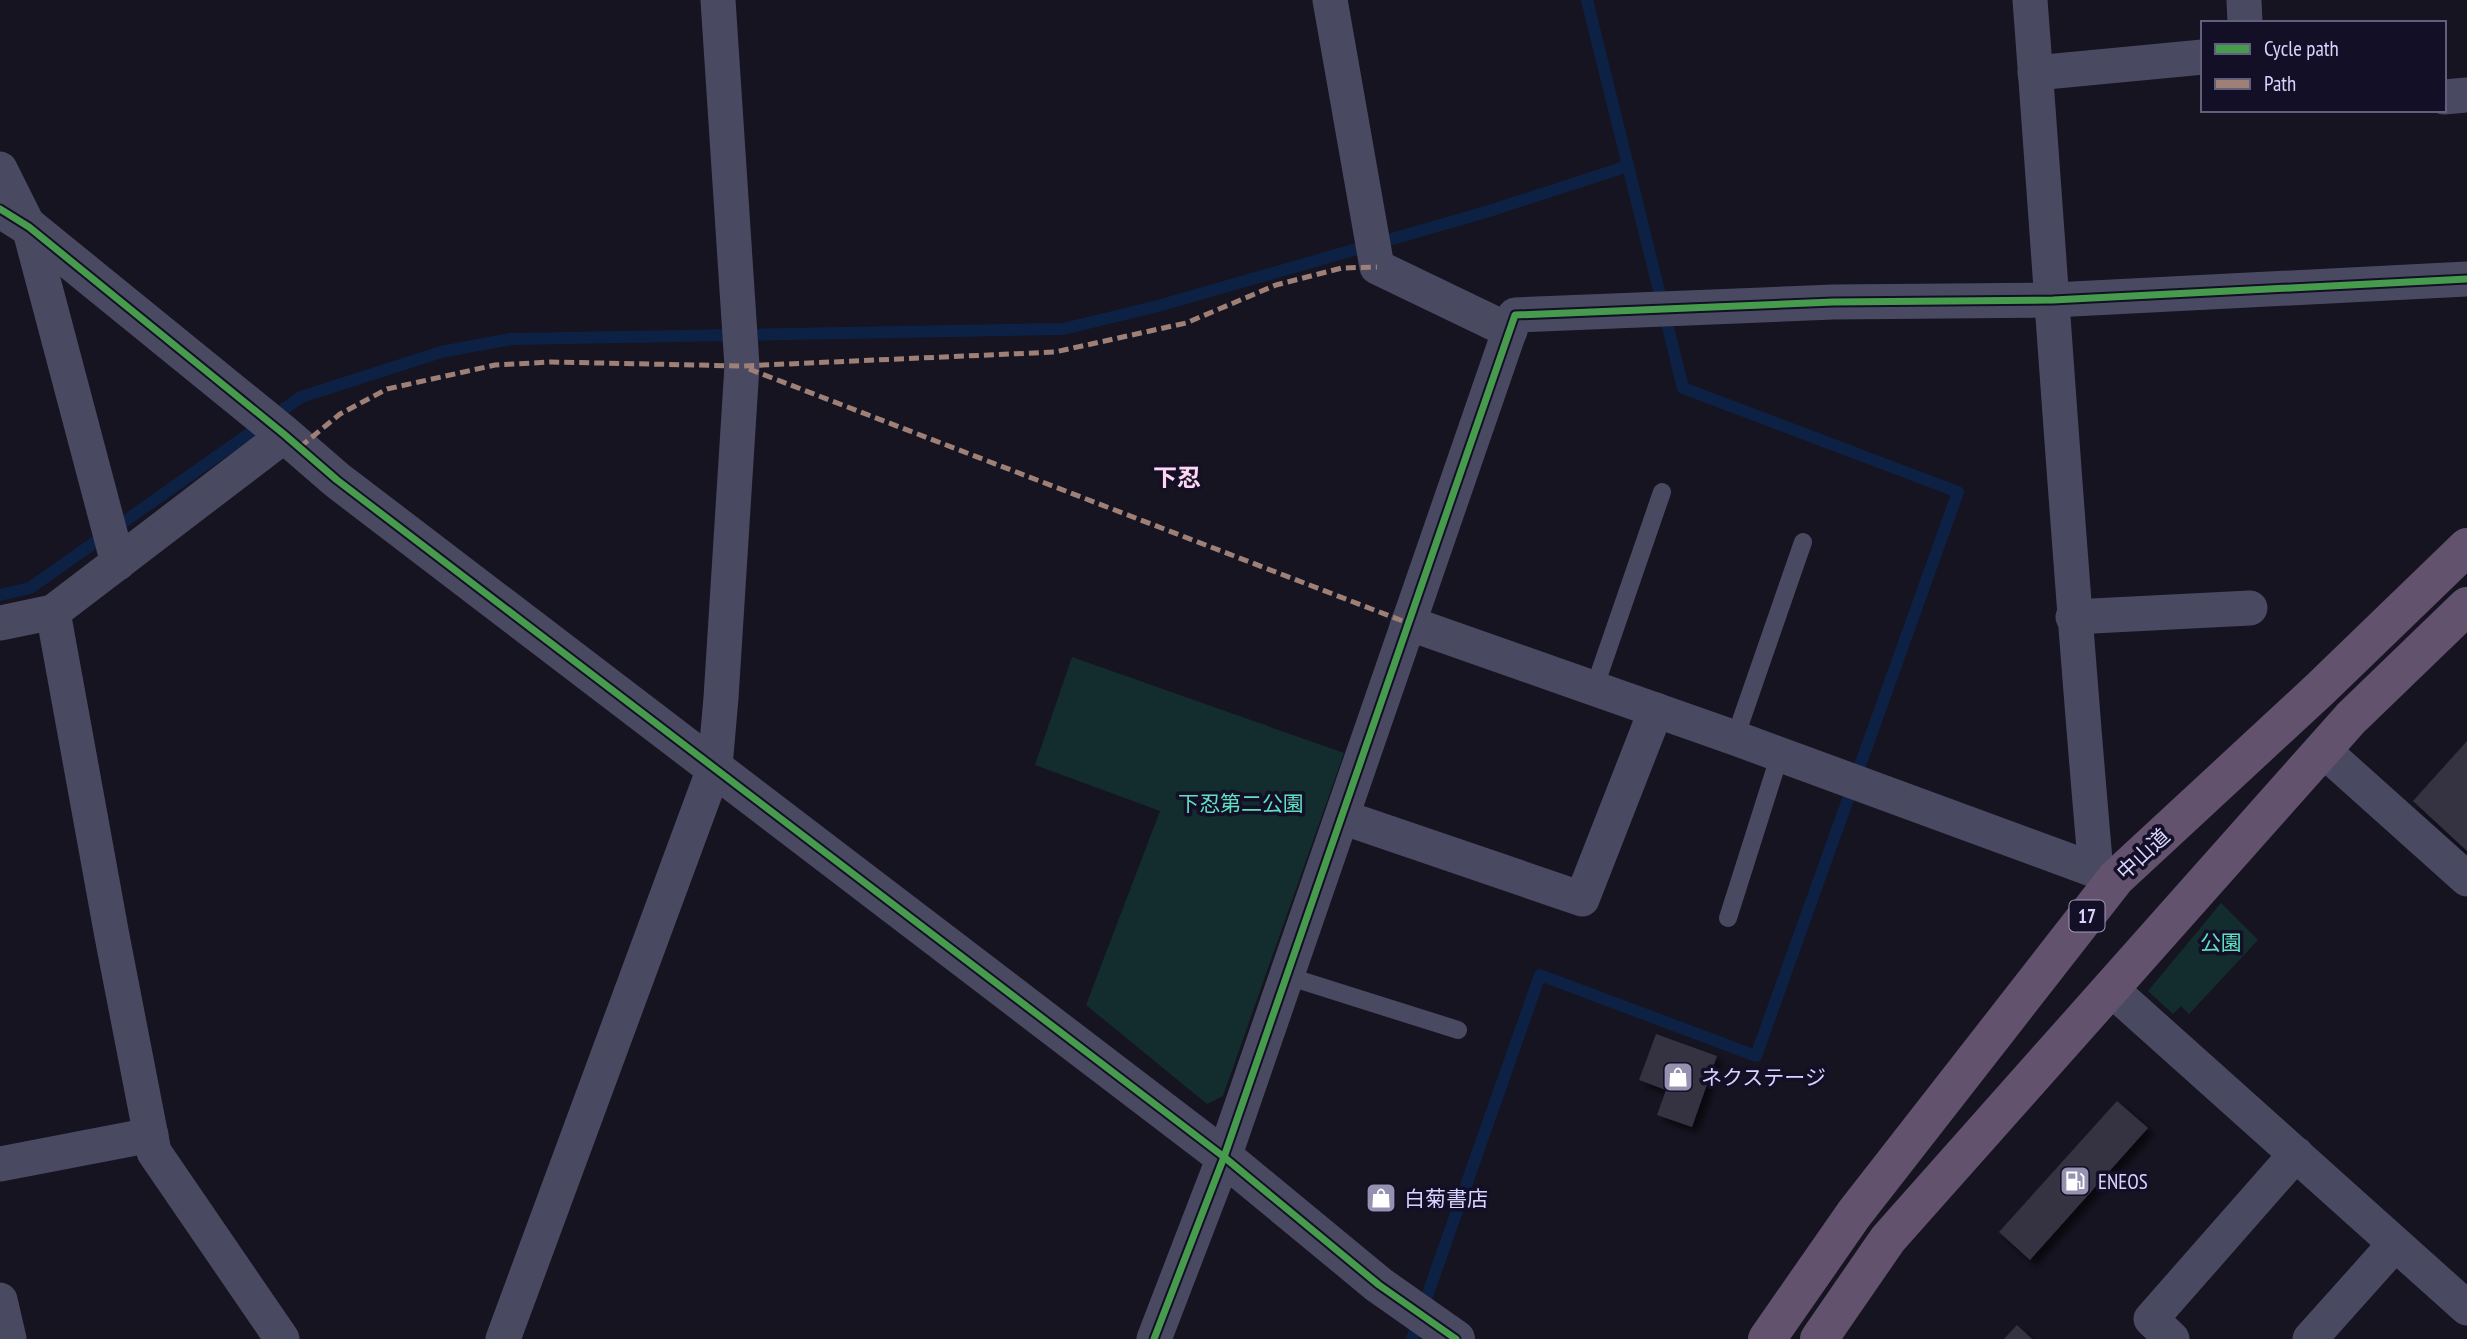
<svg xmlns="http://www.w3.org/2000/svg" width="2467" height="1339" font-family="'PT Sans Narrow','Noto Sans JP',sans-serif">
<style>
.green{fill:#132c2d}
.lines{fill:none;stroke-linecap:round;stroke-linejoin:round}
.stream{stroke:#0d2144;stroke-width:12}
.building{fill:#343243;filter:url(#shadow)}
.service{stroke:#4a4962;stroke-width:18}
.minor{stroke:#4a4962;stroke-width:35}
.tertiary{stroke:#4a4962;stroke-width:38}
.trunk{stroke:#62526e;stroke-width:38}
.quiet{stroke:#9e8076;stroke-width:5;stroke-dasharray:10 5;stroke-linecap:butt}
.cycleway-casing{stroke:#130f26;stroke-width:11}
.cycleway{stroke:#469c4c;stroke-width:7}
.labels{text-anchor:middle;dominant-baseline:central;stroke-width:7;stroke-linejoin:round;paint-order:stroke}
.shield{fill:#130f26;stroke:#9e99be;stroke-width:2}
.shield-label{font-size:19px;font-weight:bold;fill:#d9d4ff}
.park-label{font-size:21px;fill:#5fe0c0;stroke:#130f26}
.street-label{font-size:21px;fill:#d9d4ff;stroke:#130f26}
.poi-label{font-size:21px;fill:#d9d4ff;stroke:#130f26;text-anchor:start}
.quarter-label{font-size:24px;font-weight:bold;fill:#ffd6f0;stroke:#130f26}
</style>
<defs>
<filter id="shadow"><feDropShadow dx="6" dy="6" stdDeviation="3.5" flood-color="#0009"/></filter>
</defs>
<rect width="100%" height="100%" fill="#161421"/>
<!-- green -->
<g class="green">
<path d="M1072,657L1344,753L1223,1096L1207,1104L1086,1005L1160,811L1035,765Z"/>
<path d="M2221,903L2258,940L2189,1014L2181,1006L2173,1014L2148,991Z"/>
</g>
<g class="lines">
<!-- stream -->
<g class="stream">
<path d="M0,595L30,588L301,397L441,352L511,339L1063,329L1158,306L1486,212L1628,166"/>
<path d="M1412,1339L1540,975L1756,1056L1958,492L1683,388L1587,0"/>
</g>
</g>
<!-- building -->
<g class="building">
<path d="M2467,741V851L2413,801Z"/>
<path d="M1656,1034L1717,1056L1692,1127L1657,1115L1666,1090L1639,1080Z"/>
<path d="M2117,1101L2148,1128L2030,1260L1999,1232Z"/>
<path d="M2017,1325L2032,1339H2004Z"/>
</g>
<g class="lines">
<!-- service -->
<g class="service">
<path d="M1594,689L1662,492"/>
<path d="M1735,738L1803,542"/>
<path d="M1728,918L1780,754"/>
<path d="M1287,976L1458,1030"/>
</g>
<!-- minor -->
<g class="minor">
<path d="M1330,0L1377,267L1510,331"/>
<path d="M2030,0C2052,290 2070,581 2096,871"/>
<path d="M2244,0L2245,23"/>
<path d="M2035,73L2203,57"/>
<path d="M2444,97L2467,95"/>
<path d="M0,169L29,227L118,563"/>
<path d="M53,612L112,936L154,1152L282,1339"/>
<path d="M2073,617L2250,608"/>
<path d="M0,623L53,612L285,435"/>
<path d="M1408,623L1735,738L2116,878"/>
<path d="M2323,750L2467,879"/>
<path d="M1342,817L1582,899L1656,710"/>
<path d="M2111,989L2467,1308"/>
<path d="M0,1164L151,1135"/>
<path d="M0,1300L9,1339"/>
<path d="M503,1339L715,766L721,698L742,366L718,0"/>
<path d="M1154,1339L1224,1157L1515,315L1833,302L2053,300L2467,279"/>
<path d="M2172,1339L2151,1319L2296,1154"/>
<path d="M2310,1339L2395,1244"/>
</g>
<!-- tertiary -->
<path class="tertiary" d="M0,209L29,227L285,435L337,480L1224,1157L1379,1285L1456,1339"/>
<!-- trunk -->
<g class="trunk">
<path d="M1767,1339L1854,1214L2116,878L2319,690L2467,547"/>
<path d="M1819,1339L1888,1239L2351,718L2467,606"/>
</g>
<!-- quiet -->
<g class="quiet">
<path d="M749,369L1408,623"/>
<path d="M300,447L340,414L387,389L495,365L551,362L742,366L1055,352L1186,323L1276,285L1342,268L1377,267"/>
</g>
<!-- cycleway casing -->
<g class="cycleway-casing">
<g id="cycleway">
<path d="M0,209L29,227L285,435L337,480L1224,1157L1379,1285L1456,1339"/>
<path d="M1154,1339L1224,1157L1515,315L1833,302L2053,300L2467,279"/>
</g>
</g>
<!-- cycleway -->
<use href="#cycleway" class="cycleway"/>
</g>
<!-- icons -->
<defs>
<g id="shop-square" transform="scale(1.575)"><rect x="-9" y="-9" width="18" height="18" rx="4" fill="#9591b1" stroke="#130f26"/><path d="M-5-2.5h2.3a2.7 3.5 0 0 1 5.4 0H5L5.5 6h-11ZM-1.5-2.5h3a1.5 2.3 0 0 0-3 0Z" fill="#fff"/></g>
<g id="fuel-square" transform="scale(1.575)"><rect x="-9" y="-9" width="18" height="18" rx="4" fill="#9591b1" stroke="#130f26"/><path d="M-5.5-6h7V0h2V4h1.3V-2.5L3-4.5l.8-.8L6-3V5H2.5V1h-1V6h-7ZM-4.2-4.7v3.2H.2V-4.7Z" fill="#fff"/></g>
</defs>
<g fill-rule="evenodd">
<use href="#shop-square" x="1678" y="1077"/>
<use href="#fuel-square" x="2075" y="1181"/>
<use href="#shop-square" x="1381" y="1198"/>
</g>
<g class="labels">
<!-- shield labels -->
<rect class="shield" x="2069.5" y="900.5" width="35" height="31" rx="5"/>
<g class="shield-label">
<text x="2087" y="916">17</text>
</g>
<!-- park labels -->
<g class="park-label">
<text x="1241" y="803">下忍第二公園</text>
<text x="2221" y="942">公園</text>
</g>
<!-- street labels -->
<g class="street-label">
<text transform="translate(2143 854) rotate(-43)">中山道</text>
</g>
<!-- poi labels -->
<g class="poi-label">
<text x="1701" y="1077">ネクステージ</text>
<text x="2098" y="1181">ENEOS</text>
<text x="1404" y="1198">白菊書店</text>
</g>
<!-- quarter labels -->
<g class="quarter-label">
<text x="1177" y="477">下忍</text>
</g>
</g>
<!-- legend -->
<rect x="2201" y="21" width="245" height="91" fill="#130f26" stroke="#625e7d" stroke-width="2"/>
<rect x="2215" y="44" width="35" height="10" fill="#469c4c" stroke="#625e7d" stroke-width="2"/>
<text x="2264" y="56" font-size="21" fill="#d9d4ff">Cycle path</text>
<rect x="2215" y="79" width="35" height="10" fill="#9e8076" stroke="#625e7d" stroke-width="2"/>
<text x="2264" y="91" font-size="21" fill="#d9d4ff">Path</text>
</svg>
